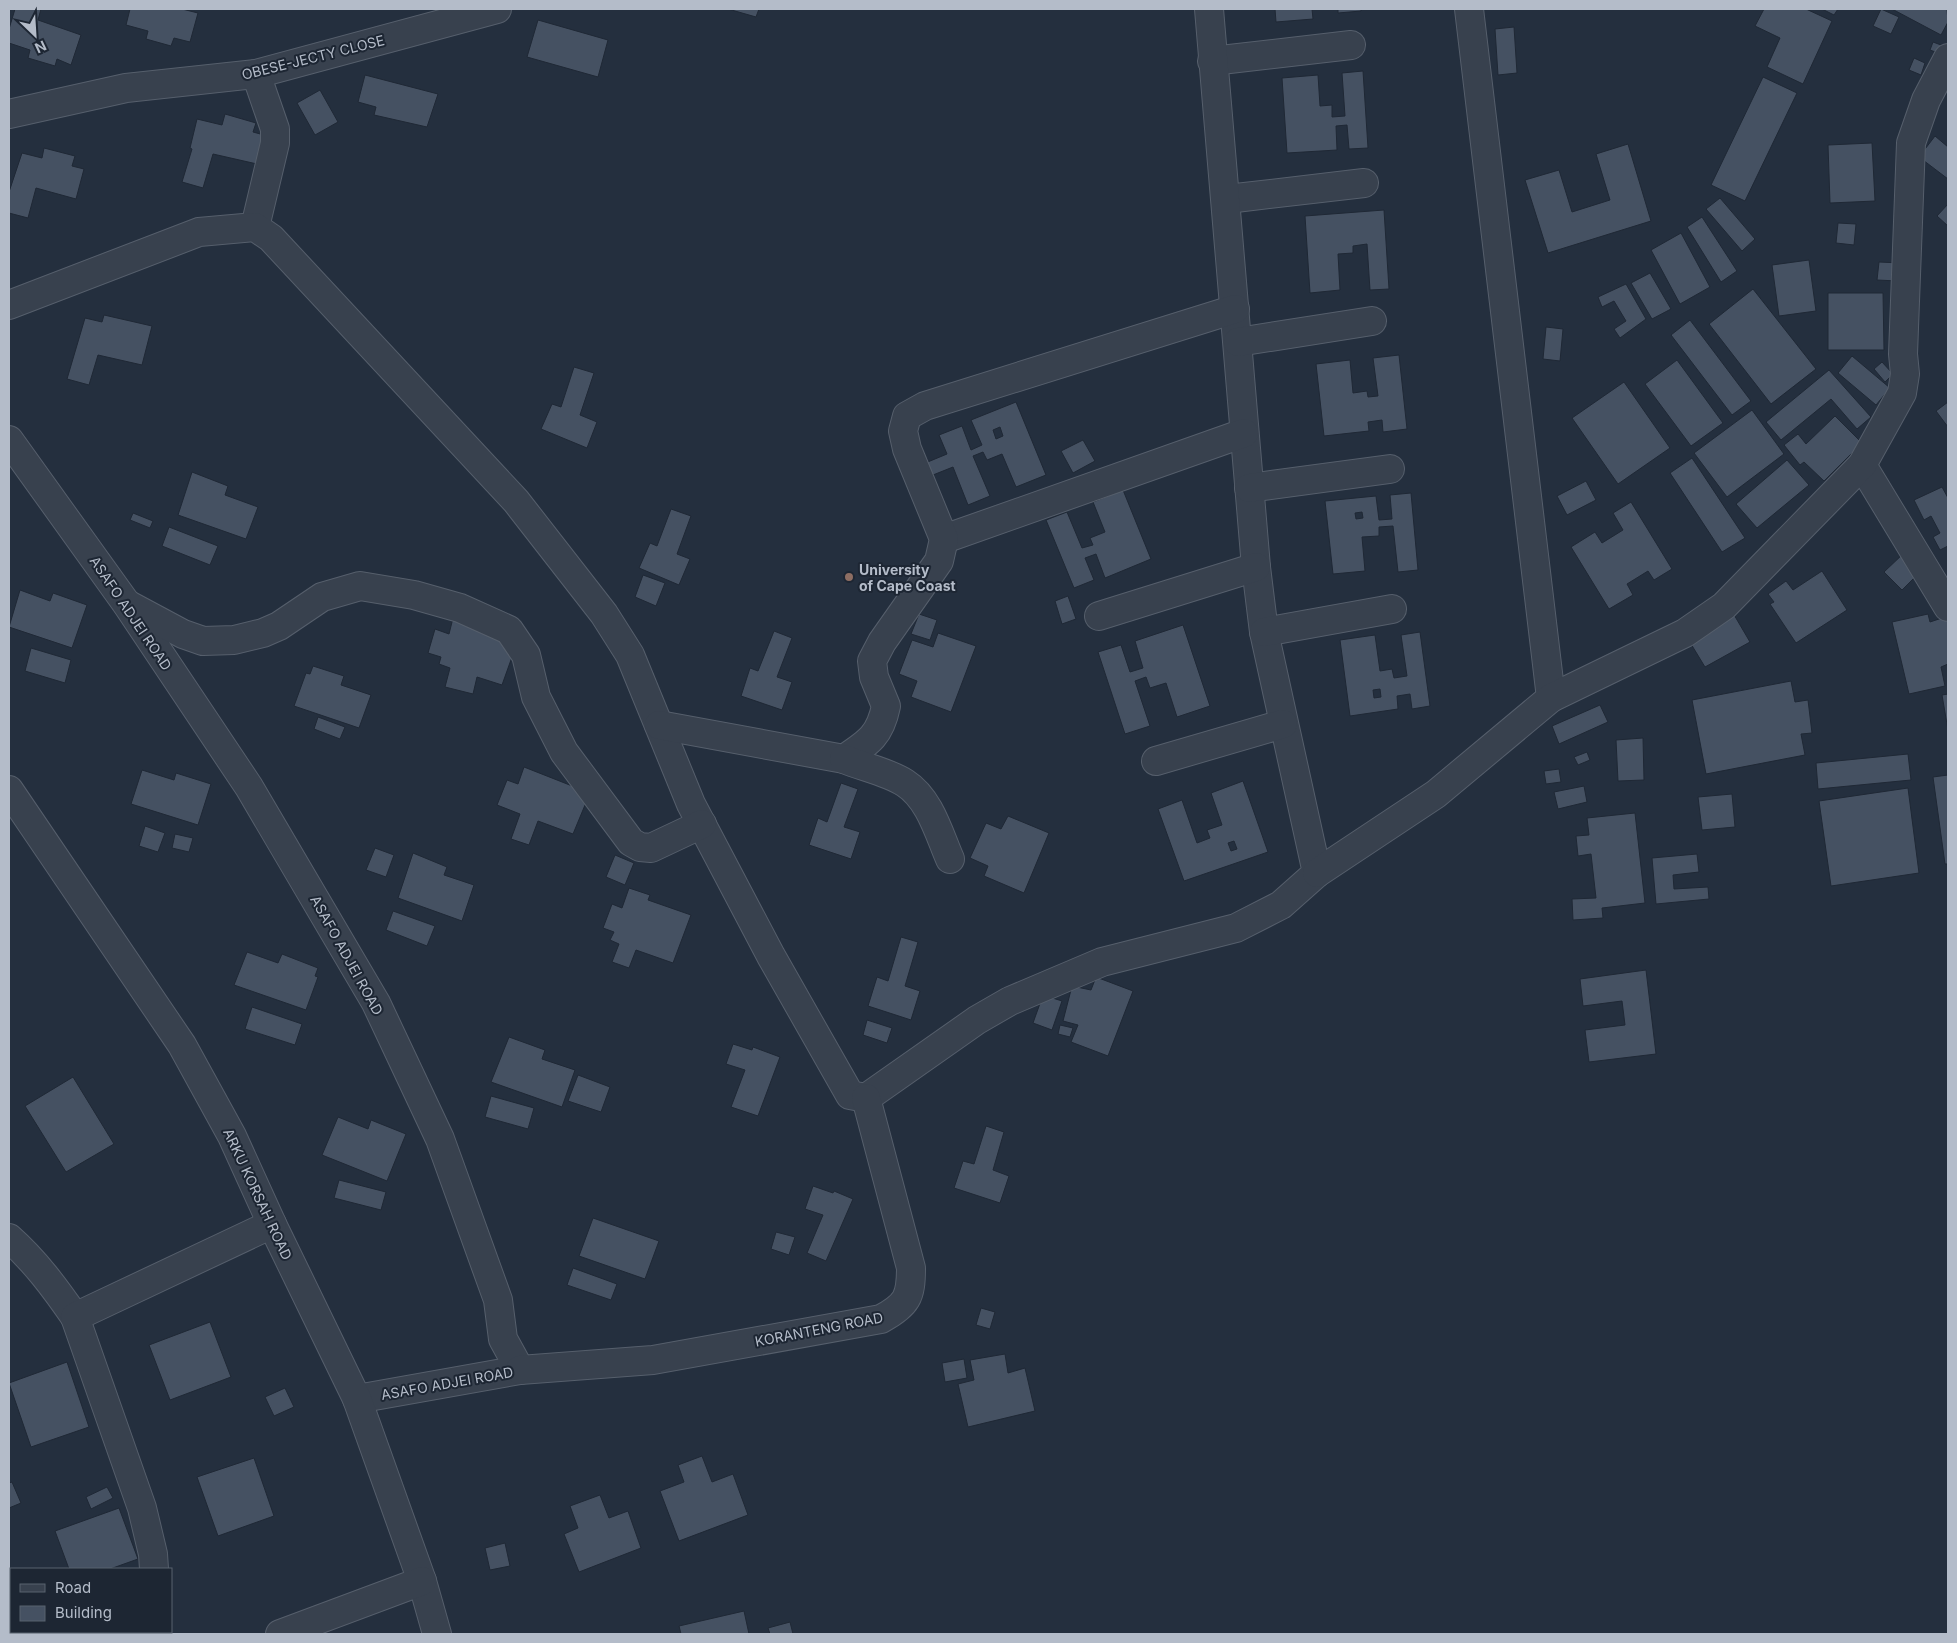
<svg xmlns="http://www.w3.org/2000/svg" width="1957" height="1643" font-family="Inter,sans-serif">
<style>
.building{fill:#455162;stroke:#1f2835;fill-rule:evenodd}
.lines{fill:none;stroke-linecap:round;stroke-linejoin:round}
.minor-casing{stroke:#565f6c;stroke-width:30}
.minor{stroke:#38414e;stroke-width:28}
.education-dot{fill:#8d6e63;stroke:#1d2633;stroke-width:2}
.labels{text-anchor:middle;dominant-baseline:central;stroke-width:4;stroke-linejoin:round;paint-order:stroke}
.street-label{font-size:14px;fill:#b4bcc9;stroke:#1d2633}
.poi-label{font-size:14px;font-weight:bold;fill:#b4bcc9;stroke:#1d2633;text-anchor:start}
</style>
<rect width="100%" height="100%" fill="#242f3e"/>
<!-- building -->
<g class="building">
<path d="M15,9H41L38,20L81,35L71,65L57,59L55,66L28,58L30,50L9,43V29Z"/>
<path d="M130,9H182L198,13L190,42L174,38L171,46L146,39L148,31L126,25Z"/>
<path d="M728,9H759L756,17Z"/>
<path d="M1275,9H1312L1313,19L1276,22Z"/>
<path d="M1338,9H1361V11L1338,13Z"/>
<path d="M1764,9H1806L1832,21L1803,84L1767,67L1780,38L1755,26Z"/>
<path d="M1822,9H1838L1834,15Z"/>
<path d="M1881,9L1899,17L1891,34L1873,26Z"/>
<path d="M1892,9H1947L1948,22L1941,35Z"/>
<path d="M538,20L608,40L598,77L527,57Z"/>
<path d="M1514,27L1517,73L1498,75L1495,29Z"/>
<path d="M1933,42L1941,45L1938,53L1930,50Z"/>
<path d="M1914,58L1925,63L1921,75L1909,70Z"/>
<path d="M1363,71L1368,148L1349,149L1347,125L1336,126L1337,150L1287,153L1282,78L1318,75L1320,106L1332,105V117L1345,116L1342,73Z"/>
<path d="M365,75L438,94L427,127L374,115L376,107L358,102Z"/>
<path d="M1763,77L1797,93L1745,201L1711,185Z"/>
<path d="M320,90L338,122L315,135L297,103Z"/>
<path d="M225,114L256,123L253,132L264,135L257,164L213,154L203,188L182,182L192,149L190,148L197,119L222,125Z"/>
<path d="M1935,136L1948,147V179L1919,157Z"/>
<path d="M1872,143L1875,201L1830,203L1828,145Z"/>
<path d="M1628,144L1651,221L1548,253L1525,180L1559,170L1572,212L1610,200L1596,154Z"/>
<path d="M44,148L75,156L72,166L84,169L76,199L36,188L28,218L9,213V192L22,153L42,158Z"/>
<path d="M1720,198L1755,239L1742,251L1706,209Z"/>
<path d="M1948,204V226L1937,216Z"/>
<path d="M1384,210L1389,289L1370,290L1367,244L1353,246V253L1338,254L1340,290L1310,293L1305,216Z"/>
<path d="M1702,217L1737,271L1721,282L1687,227Z"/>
<path d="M1838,223L1856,224L1854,245L1836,243Z"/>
<path d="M1681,233L1710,287L1680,304L1651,250Z"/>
<path d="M1809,260L1816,311L1779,316L1772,265Z"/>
<path d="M1879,262L1900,263L1898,281L1877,280Z"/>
<path d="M1650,273L1671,309L1652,319L1631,283Z"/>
<path d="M1626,284L1646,319L1620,338L1614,329L1626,321L1614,301L1602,307L1598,297Z"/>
<path d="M1753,289L1816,369L1771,404L1709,324Z"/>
<path d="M1828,293H1883L1884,350H1828Z"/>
<path d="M104,315L152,326L142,365L98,355L89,385L67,379L85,318L102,322Z"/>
<path d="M1690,320L1751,401L1732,415L1671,335Z"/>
<path d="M1546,327L1563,329L1560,361L1543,359Z"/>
<path d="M1399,355L1407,429L1383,432L1382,420L1368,422L1369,431L1324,436L1316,364L1350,360L1353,393L1367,391L1368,397L1378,396L1373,358Z"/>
<path d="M1852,356L1890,388L1876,405L1838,373Z"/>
<path d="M1677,360L1723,423L1691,446L1645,384Z"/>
<path d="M1882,362L1893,374L1885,382L1874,369Z"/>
<path d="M574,367L594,373L580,415L597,422L587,448L541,429L552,404L561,407Z"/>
<path d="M1829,370L1871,417L1857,429L1831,399L1781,440L1766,422Z"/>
<path d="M1624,382L1670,448L1618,484L1572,418Z"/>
<path d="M1016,402L1046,475L1016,487L1002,454L987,460L983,452L973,456L990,496L968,505L953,467L923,479L918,466L947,454L939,435L962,426L971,450L982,445L971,420ZM1000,427L1003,436L996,439L993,430Z"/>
<path d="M1948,402V427L1936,411Z"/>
<path d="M1752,410L1784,454L1727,497L1694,453Z"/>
<path d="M1835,416L1862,443L1824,481L1804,462L1800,465L1784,445L1798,434L1806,444Z"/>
<path d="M1083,440L1095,461L1073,473L1061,451Z"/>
<path d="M1692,458L1745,538L1722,552L1670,473Z"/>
<path d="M1787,460L1809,485L1757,528L1736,504Z"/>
<path d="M192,472L228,486L225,495L258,507L246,539L178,515Z"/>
<path d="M1586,481L1596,500L1567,515L1557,496Z"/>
<path d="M1942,487L1948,498V546L1940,550L1933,537L1940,533L1931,516L1924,520L1914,500Z"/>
<path d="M1123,490L1151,559L1105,578L1096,554L1085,558L1094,580L1074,588L1046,520L1067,512L1082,548L1093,545L1090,538L1105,532L1093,502Z"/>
<path d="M1411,493L1418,570L1398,572L1393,526L1379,527V536L1362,537L1365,571L1333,574L1325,501L1376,496L1379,520L1392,519L1390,495ZM1362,512L1363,518L1356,519L1355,513Z"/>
<path d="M1631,502L1672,569L1654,580L1648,571L1627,584L1633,595L1609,609L1571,547L1595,532L1602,543L1623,530L1613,513Z"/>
<path d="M671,509L691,516L677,554L690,559L679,585L639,568L650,543L657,546Z"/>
<path d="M133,513L153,521L150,528L130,520Z"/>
<path d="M169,527L218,546L210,565L162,546Z"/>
<path d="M1904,553L1921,571L1902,590L1884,572Z"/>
<path d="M1822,571L1847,610L1796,643L1770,604L1774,602L1768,594L1786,581L1793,590Z"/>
<path d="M643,575L665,583L656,606L635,597Z"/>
<path d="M20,590L50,601L53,593L87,605L72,648L9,627Z"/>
<path d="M1068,596L1076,619L1062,624L1055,601Z"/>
<path d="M1733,613L1750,642L1705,667L1688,639Z"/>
<path d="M919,614L937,620L930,640L911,634Z"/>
<path d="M1928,614L1930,622L1948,616V664L1941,667L1945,686L1909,694L1892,622Z"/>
<path d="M453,618L517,643L502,685L477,677L473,694L445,687L450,668L439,664L441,657L428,653L435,629L449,634Z"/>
<path d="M1183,625L1210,706L1177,717L1166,683L1150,688L1146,677L1135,681L1150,726L1125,734L1098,652L1121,645L1130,672L1143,668L1135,641Z"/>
<path d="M774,631L792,638L777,677L792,682L782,710L741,696L750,668L758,671Z"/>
<path d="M1420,632L1430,706L1412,709L1410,694L1397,696L1398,709L1350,716L1340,640L1375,635L1380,671L1392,669L1394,678L1407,676L1401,635ZM1380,689L1381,697L1374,698L1373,690Z"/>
<path d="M938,633L976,646L951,712L911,697L917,681L899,674L912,640L933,647Z"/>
<path d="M31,648L71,660L65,683L25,671Z"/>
<path d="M313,666L344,676L341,685L371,695L359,728L294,706L306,673L310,674Z"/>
<path d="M1791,681L1795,702L1808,700L1812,733L1801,734L1805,755L1706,774L1692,700Z"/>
<path d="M1948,694V730L1942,695Z"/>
<path d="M1600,705L1608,722L1559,744L1552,726Z"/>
<path d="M318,717L345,727L340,739L314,729Z"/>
<path d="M1643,738L1644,780L1618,781L1616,740Z"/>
<path d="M1587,752L1590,760L1578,765L1574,757Z"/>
<path d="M1908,754L1911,780L1818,789L1816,763Z"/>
<path d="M524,767L590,793L573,834L538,821L529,845L511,839L520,814L497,805L507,780L518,784Z"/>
<path d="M1559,769L1561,782L1546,784L1544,771Z"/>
<path d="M142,770L174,780L176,773L211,784L198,825L131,804Z"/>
<path d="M1948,775V864H1945L1933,777Z"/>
<path d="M1243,781L1268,852L1184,881L1158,809L1182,800L1197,843L1210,838L1207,830L1222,825L1211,793ZM1234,841L1237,849L1231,851L1228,843Z"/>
<path d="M841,783L858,789L844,827L860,832L851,859L809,845L818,818L827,822Z"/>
<path d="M1584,786L1587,802L1558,809L1554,792Z"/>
<path d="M1908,788L1919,873L1831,886L1819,801Z"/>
<path d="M1732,794L1735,827L1702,830L1698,797Z"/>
<path d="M1635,813L1645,903L1602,908L1603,918L1573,920L1572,899L1596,898L1591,854L1578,856L1576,836L1589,835L1587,818Z"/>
<path d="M1008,816L1049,833L1024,893L984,876L988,866L970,858L986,823L1001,829Z"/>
<path d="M145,826L165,833L158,852L139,846Z"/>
<path d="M175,834L193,838L189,852L172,848Z"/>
<path d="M375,848L394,855L386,877L366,870Z"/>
<path d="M413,853L447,867L444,875L474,885L462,921L398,898Z"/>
<path d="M1697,854L1699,872L1673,875L1674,889L1708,887L1709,899L1656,904L1652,858Z"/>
<path d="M615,855L634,863L625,885L606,877Z"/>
<path d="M629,888L650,895L648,900L691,915L673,963L636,950L629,968L612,962L619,944L610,940L614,932L603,928L612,904L622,908Z"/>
<path d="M393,911L435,926L427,946L386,930Z"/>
<path d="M901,937L918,942L905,986L920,991L911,1020L868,1006L877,977L888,981Z"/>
<path d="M247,952L278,963L282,954L318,968L315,976L318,977L306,1010L234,985Z"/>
<path d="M1646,970L1656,1054L1589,1062L1585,1030L1625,1025L1622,1001L1583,1006L1580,979Z"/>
<path d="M1096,977L1133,991L1108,1056L1071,1042L1078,1025L1063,1021L1072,986L1091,990Z"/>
<path d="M1043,995L1062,1001L1052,1030L1033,1023Z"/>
<path d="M252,1007L302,1024L295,1045L245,1029Z"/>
<path d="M867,1020L892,1028L887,1043L863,1035Z"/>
<path d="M1060,1025L1073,1028L1070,1037L1058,1034Z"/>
<path d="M509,1037L545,1050L542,1059L575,1070L562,1107L491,1082Z"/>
<path d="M733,1044L752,1050L753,1047L780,1057L758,1116L731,1107L745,1070L726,1064Z"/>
<path d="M578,1075L610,1087L601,1112L568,1101Z"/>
<path d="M73,1077L114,1144L66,1172L25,1106Z"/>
<path d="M491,1096L534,1108L528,1129L485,1117Z"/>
<path d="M338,1117L368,1129L371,1120L406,1134L387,1181L322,1155Z"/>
<path d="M986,1126L1004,1132L993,1170L1009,1176L1000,1203L954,1188L963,1161L974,1164Z"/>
<path d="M339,1180L386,1192L381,1210L334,1198Z"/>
<path d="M813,1186L833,1193L834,1191L853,1199L826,1261L807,1253L823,1215L805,1209Z"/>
<path d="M593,1218L659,1241L645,1279L579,1256Z"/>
<path d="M776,1232L795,1237L789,1255L771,1249Z"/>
<path d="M573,1268L617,1284L611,1300L567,1285Z"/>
<path d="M981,1308L995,1312L990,1329L976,1325Z"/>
<path d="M210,1322L231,1377L170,1400L149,1345Z"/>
<path d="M1005,1354L1008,1373L1025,1368L1035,1411L968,1427L958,1384L974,1380L970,1360Z"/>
<path d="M964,1359L967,1378L945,1382L942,1363Z"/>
<path d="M67,1362L89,1427L31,1447L9,1383Z"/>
<path d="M285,1388L294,1407L274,1416L265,1397Z"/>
<path d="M702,1456L712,1482L733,1474L748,1515L679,1541L660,1491L684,1482L678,1465Z"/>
<path d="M254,1458L274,1516L218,1536L197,1477Z"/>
<path d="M12,1482L21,1503L9,1508V1483Z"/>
<path d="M107,1487L113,1498L91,1509L86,1497Z"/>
<path d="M600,1495L609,1518L628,1511L641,1548L579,1572L564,1534L578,1528L570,1506Z"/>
<path d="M119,1508L138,1559L110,1569H69L55,1531Z"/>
<path d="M505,1543L510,1566L490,1570L485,1548Z"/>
<path d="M744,1611L749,1634H681L679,1626Z"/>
<path d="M790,1622L793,1634H770L768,1628Z"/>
</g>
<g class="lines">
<!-- minor casing -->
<g class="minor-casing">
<g id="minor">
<path d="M1469,9L1551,698"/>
<path d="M1212,61L1351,45"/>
<path d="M9,114L126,88L256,74L497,9"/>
<path d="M1227,199L1364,183"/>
<path d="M255,227L275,143V129L256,74"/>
<path d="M9,305L199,232L255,227L271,238L516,501L604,614L630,655L691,804L771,956L850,1095L866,1098L977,1020L1010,1001L1102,962L1236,928L1281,905L1317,873L1264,632L1256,567L1209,9"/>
<path d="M1238,342L1372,321"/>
<path d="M9,440L126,603L249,787L376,1003L440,1139L498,1300L503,1339L520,1370L357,1399"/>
<path d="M1862,465L1948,607"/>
<path d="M1249,488L1390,469"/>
<path d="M944,539L1244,433"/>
<path d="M127,604L183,634L203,641L234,640L263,633L279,626L322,597L360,586L414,595L460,608L509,630L526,655L536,697L564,752L631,842L640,847L651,848L702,824"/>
<path d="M1099,616L1256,567"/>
<path d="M1264,632L1392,609"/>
<path d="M659,725L844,759C868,743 880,736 886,706L874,677L872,661L882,642L939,561L944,539L907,449L903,431L907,416L925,406L1235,309"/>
<path d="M844,759C863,767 888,772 905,783C930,799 939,834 950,859"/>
<path d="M1156,761L1283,724"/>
<path d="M9,790L182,1045L232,1136L272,1224L357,1399L422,1581L437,1634"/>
<path d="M1317,873L1436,794L1551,698L1685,633L1724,606L1862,465L1902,393L1905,374L1903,354L1911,143L1926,100L1948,58"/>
<path d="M9,1238C35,1261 55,1288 75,1317"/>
<path d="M520,1370L653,1360L881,1319C907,1305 911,1297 911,1268L866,1098"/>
<path d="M154,1569L153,1554L142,1508L75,1317L272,1224"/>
<path d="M9,1629L11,1628"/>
<path d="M145,1632V1634"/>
<path d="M280,1634L422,1581"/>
</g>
</g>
<!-- minor -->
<use href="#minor" class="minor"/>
</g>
<!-- markers -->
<circle class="education-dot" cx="849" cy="577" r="5"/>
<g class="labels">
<!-- street labels -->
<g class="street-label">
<text transform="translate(313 57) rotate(-14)">OBESE-JECTY CLOSE</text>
<text transform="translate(131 613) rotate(56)">ASAFO ADJEI ROAD</text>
<text transform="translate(347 955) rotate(61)">ASAFO ADJEI ROAD</text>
<text transform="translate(258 1194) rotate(65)">ARKU KORSAH ROAD</text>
<text transform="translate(819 1329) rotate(-11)">KORANTENG ROAD</text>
<text transform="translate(447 1383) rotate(-10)">ASAFO ADJEI ROAD</text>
</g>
<!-- poi labels -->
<g class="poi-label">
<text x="859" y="569">University<tspan x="859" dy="16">of Cape Coast</tspan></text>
</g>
</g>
<!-- border -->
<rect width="1957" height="1643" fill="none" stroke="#b4bcc9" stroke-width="20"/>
<!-- legend -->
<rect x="10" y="1568" width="162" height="65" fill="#1d2633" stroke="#59626f"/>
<rect x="20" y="1584" width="25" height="8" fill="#38414e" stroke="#59626f"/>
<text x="55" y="1593" font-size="15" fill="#b4bcc9">Road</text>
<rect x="20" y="1606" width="25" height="15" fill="#455162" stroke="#59626f"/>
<text x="55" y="1618" font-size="15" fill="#b4bcc9">Building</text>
<!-- north arrow -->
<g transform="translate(35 35) rotate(155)" stroke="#1d2633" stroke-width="4" paint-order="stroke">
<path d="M0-4L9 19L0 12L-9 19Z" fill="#b4bcc9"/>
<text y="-8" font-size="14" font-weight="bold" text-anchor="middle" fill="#b4bcc9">N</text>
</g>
</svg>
